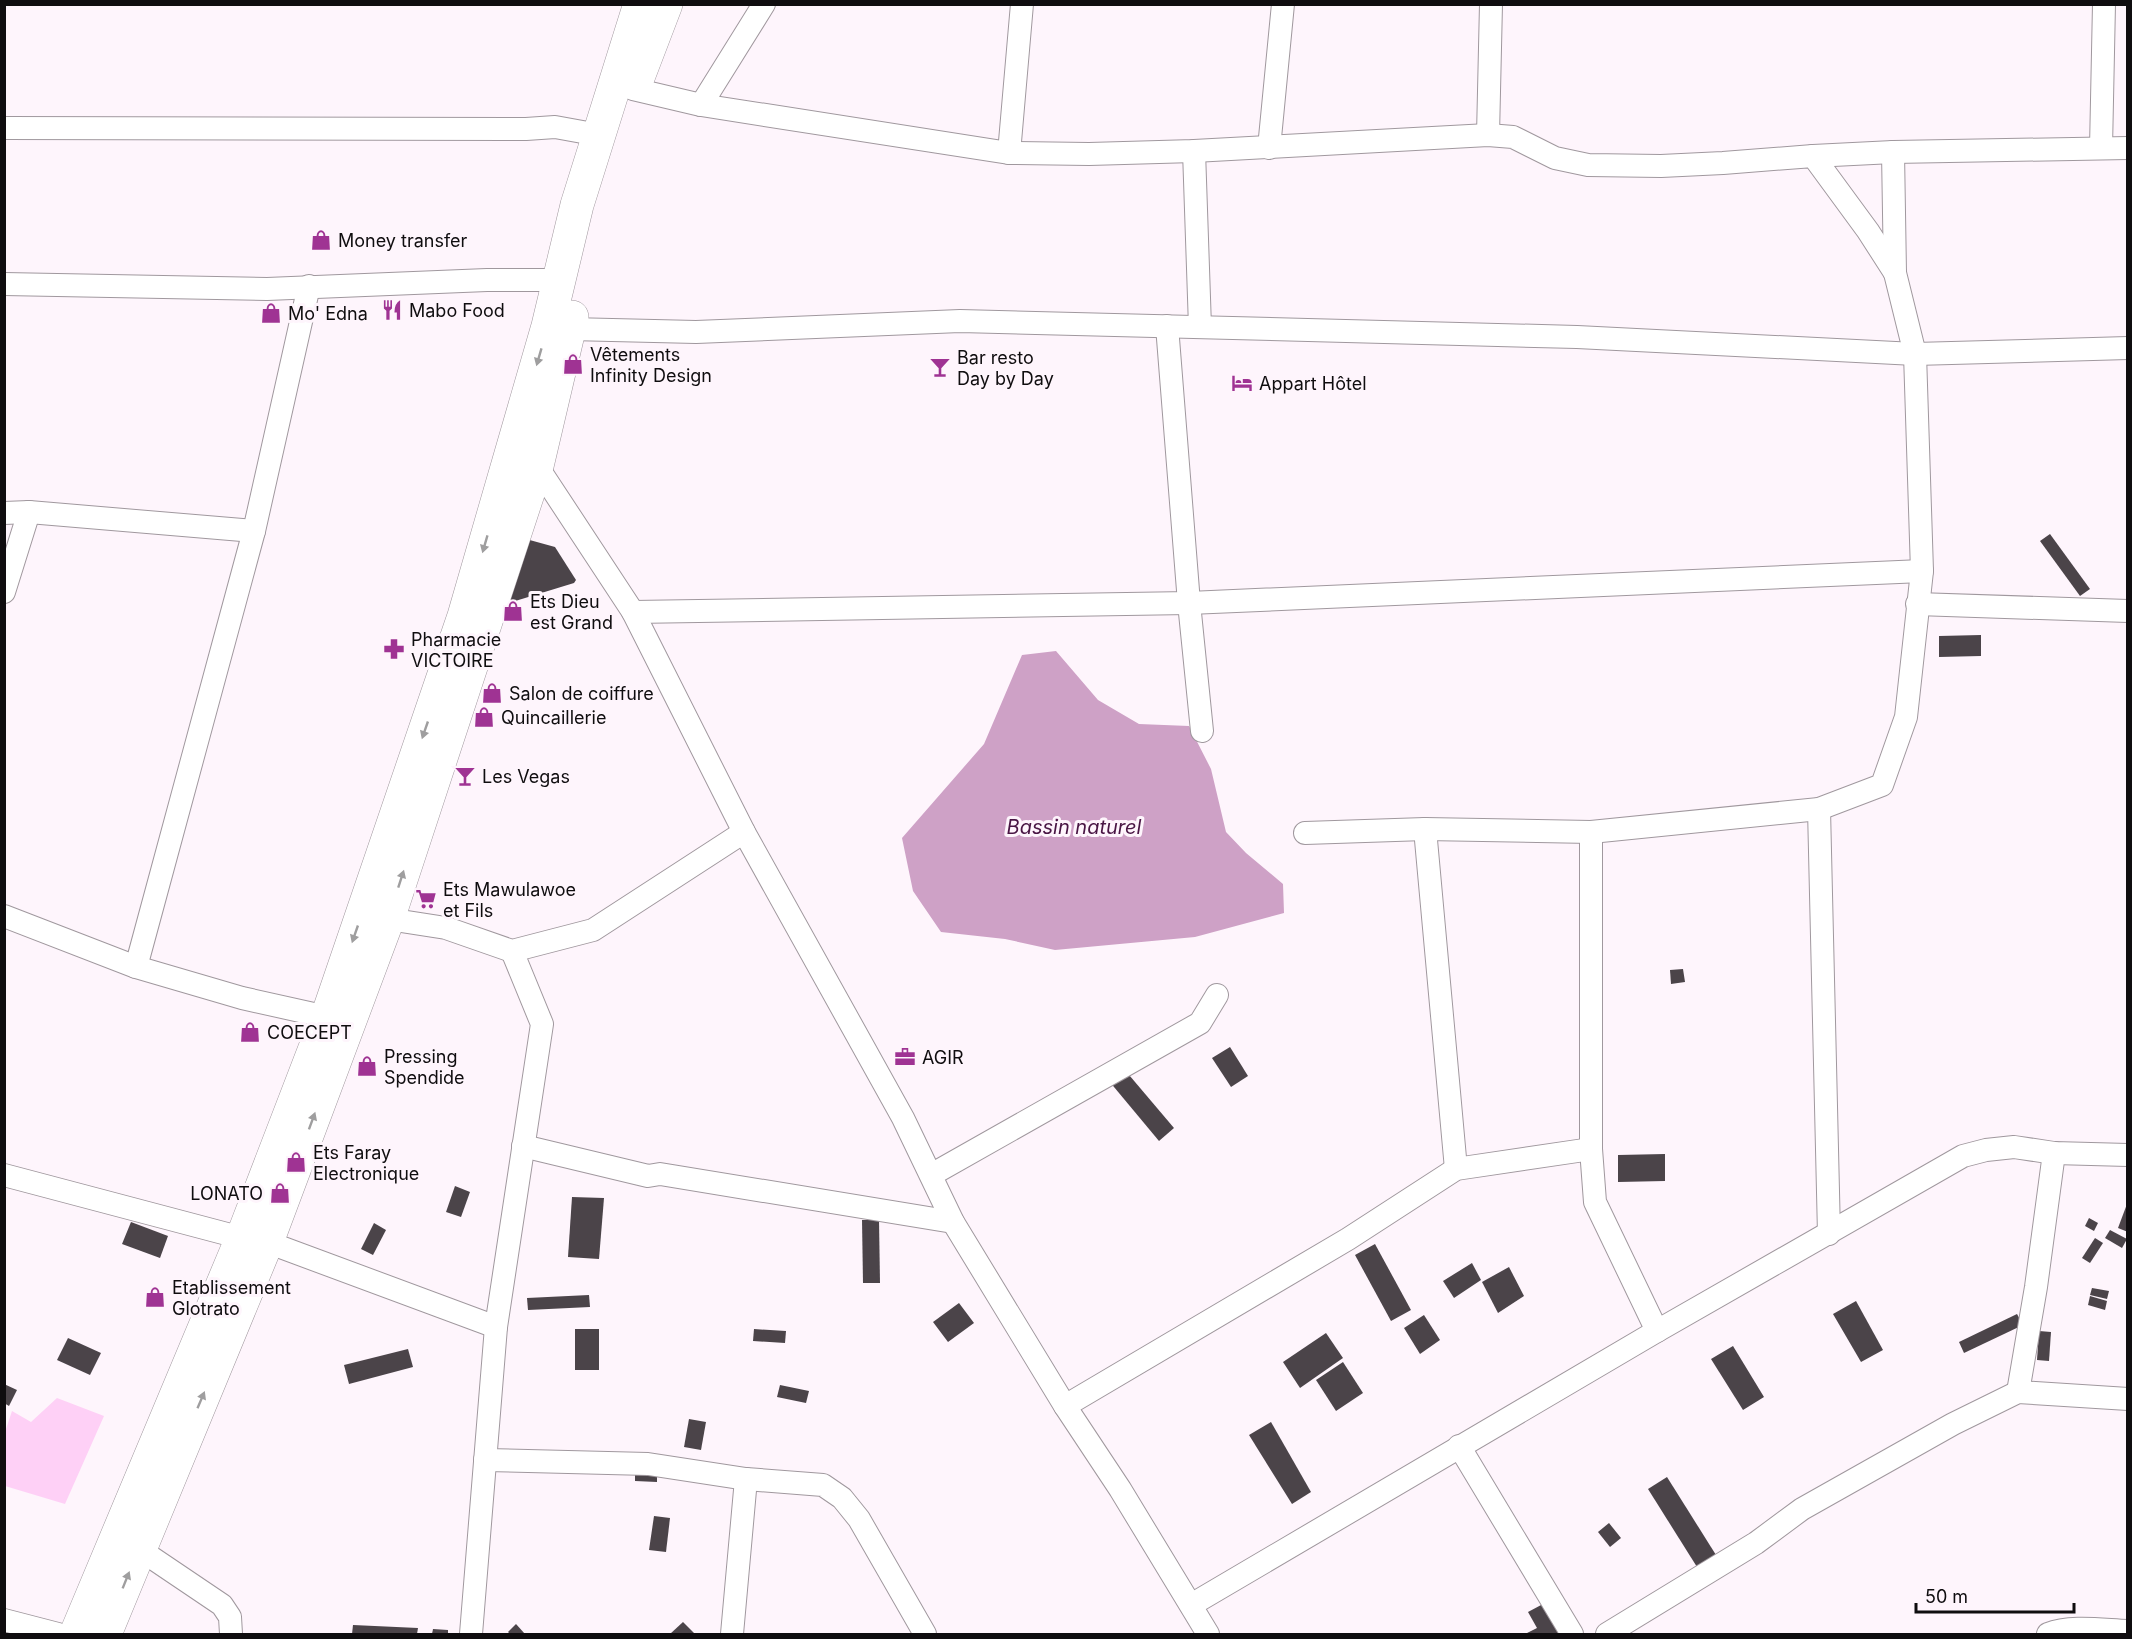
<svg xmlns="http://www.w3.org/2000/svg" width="2132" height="1639" font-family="Inter,sans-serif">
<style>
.green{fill:#fed0f6}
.water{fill:#cea1c6}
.building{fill:#4b4449}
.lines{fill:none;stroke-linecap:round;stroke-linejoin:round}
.minor-casing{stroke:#a0989e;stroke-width:24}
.secondary-casing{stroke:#a0989e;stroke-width:34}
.minor{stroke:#fff;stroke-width:22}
.secondary{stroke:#fff;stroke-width:33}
.oneway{fill:#9f9e9f}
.labels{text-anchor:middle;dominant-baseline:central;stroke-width:6;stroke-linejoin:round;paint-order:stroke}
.poi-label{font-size:18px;fill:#0f0d0f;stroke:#fef5fc;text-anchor:start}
.water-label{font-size:20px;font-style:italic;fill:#491544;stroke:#fef5fc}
</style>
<rect width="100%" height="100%" fill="#fef5fc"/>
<!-- green -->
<path class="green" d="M57,1398L104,1416L65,1504L5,1486V1432L12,1411L31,1422Z"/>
<!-- water -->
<path class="water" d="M1056,651L1098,700L1139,724L1189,726L1211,769L1226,832L1246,853L1283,884L1284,913L1195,937L1055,950L1005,939L941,932L913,891L902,838L984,744L1022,655Z"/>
<!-- building -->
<g class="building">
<path d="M2050,534L2090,589L2080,596L2040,541Z"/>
<path d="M526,539L555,547L576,580L574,583L512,602H507Z"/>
<path d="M1981,635V656L1939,657V636Z"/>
<path d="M1683,969L1685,982L1671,984L1670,970Z"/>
<path d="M1230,1047L1248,1076L1231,1087L1212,1058Z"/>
<path d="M1124,1069L1174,1128L1159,1141L1109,1081Z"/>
<path d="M1665,1154V1181L1618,1182V1155Z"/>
<path d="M455,1186L470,1192L461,1217L446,1212Z"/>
<path d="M572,1197L604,1198L599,1259L568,1257Z"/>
<path d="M2127,1204L2128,1205V1232L2118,1228Z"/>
<path d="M2089,1218L2098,1223L2094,1231L2085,1226Z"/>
<path d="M862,1220H879L880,1283H863Z"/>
<path d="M131,1222L168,1236L160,1258L122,1244Z"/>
<path d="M374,1223L386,1230L373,1255L361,1249Z"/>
<path d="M2110,1230L2127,1239L2122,1248L2105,1238Z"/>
<path d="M2095,1238L2103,1243L2090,1263L2082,1258Z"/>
<path d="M1375,1244L1411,1310L1391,1321L1355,1255Z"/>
<path d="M1472,1263L1481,1280L1454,1298L1443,1281Z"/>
<path d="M1509,1267L1524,1296L1498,1313L1482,1282Z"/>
<path d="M2092,1288L2109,1291L2107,1299L2090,1295Z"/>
<path d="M589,1295L590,1307L528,1310L527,1298Z"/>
<path d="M2090,1296L2107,1301L2105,1310L2088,1305Z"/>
<path d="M1856,1301L1883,1350L1861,1362L1833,1314Z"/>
<path d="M959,1303L974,1323L948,1342L933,1322Z"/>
<path d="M2017,1314L2023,1325L1964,1353L1959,1342Z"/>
<path d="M1424,1315L1440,1340L1420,1354L1404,1328Z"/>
<rect x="575" y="1329" width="24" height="41"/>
<path d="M754,1329L786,1331L785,1343L753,1341Z"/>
<path d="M2039,1331L2051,1332L2049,1361L2037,1360Z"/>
<path d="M1326,1333L1343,1358L1300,1388L1283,1362Z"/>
<path d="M68,1338L101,1353L90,1375L57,1360Z"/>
<path d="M1733,1346L1764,1397L1743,1410L1711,1359Z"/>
<path d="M408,1349L413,1367L349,1384L344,1365Z"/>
<path d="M1343,1362L1363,1393L1336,1411L1316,1380Z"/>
<path d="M4,1384L17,1390L9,1406L4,1403Z"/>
<path d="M780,1385L809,1391L806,1403L777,1397Z"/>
<path d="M689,1419L706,1422L701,1450L684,1447Z"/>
<path d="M1271,1422L1311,1492L1292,1504L1249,1435Z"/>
<path d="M635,1467L657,1468V1482L635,1481Z"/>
<path d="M1667,1477L1716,1555L1697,1567L1648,1489Z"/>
<path d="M654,1516L670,1518L666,1552L649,1550Z"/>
<path d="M1609,1523L1621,1538L1610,1547L1598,1532Z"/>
<path d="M1543,1604L1559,1634H1525L1537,1628L1528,1612Z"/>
<path d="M683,1622L695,1634H670Z"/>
<path d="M516,1624L525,1634H510L508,1632Z"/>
<path d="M353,1625L418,1628L417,1634H352Z"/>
<path d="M433,1629L448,1630V1634H432Z"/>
</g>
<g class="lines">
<!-- minor casing -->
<g class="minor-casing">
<g id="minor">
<path d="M633,89L701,105L1009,153L1089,154L1194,151L1488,135L1513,137L1555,158L1588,165L1661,166L1723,163L1813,156L1868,231L1895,273"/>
<path d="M701,105L764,4"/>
<path d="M4,128L526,129L555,127L599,135"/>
<path d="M1488,135L1491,4"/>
<path d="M1269,148L1283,4"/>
<path d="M2101,148L2104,4"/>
<path d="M1194,151L1200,327"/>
<path d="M1009,153L1022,4"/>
<path d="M1813,156L1893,152L2128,148"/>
<path d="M4,284L267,289L487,280H559"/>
<path d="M555,326L570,329L696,332L960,321L1577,337L1915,354L2128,348"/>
<path d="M1167,326L1189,603L1202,731"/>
<path d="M537,466L633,612L744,832L903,1118L953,1222L1065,1406L1120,1489L1208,1634"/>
<path d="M4,513L29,512L254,531"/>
<path d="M4,592L29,512"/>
<path d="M1917,604L2128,611"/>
<path d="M633,612L1189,603L1922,571"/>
<path d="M1819,809L1829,1234"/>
<path d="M1425,829L1456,1169"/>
<path d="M1591,832V1149L1595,1202L1657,1331"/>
<path d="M1305,833L1425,829L1591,832L1819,809L1882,785L1906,717L1922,571L1915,354L1895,273L1893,152"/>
<path d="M4,916L136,967L242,998L327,1017"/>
<path d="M388,919L446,928L512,951L593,930L744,832"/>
<path d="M136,967L254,531L309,286"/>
<path d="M523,1146L648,1176L660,1174L953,1222"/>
<path d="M4,1175L242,1238"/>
<path d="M931,1175L1200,1023L1217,995"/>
<path d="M267,1242L496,1327"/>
<path d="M2018,1392L2036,1287L2054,1153"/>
<path d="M1065,1406L1348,1239L1456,1169L1591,1149"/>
<path d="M1459,1446L1572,1634"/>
<path d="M485,1460L648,1464L746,1479L823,1485L842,1498L859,1519L925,1634"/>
<path d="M139,1549L222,1605L230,1617L231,1634"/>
<path d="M1191,1605L1657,1331L1963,1156L1986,1150L2014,1147L2054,1153L2128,1155"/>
<path d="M4,1620L58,1634"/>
<path d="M471,1634L496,1327L542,1024L512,951"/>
<path d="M732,1634L746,1479"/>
<path d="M1607,1634L1756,1543L1802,1509L1953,1424L2018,1392L2128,1399"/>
<path d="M2048,1634C2071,1625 2102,1630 2128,1631"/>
</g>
</g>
<!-- secondary casing -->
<g class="secondary-casing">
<g id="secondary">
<path d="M637,80L666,4"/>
<path d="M76,1634L242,1238L327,1017L464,616L548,326L577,205L640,4"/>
<path d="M105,1634L267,1242L388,919L537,466L572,317"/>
</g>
</g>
<!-- minor -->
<use href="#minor" class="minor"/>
<!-- secondary -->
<use href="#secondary" class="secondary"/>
</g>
<!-- one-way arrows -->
<defs><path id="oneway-solid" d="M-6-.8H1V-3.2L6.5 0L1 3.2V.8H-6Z" transform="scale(1.5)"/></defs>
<g class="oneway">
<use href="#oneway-solid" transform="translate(539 357) rotate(106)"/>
<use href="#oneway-solid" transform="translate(485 544) rotate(106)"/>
<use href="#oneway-solid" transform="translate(425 730) rotate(109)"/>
<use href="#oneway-solid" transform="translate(401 879) rotate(-72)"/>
<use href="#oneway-solid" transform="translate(355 934) rotate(109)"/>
<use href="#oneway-solid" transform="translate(312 1121) rotate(-70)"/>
<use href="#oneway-solid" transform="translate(201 1400) rotate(-67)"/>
<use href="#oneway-solid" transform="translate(126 1580) rotate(-68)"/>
</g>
<!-- icons -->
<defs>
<g id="shop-bare" transform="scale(1.62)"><path d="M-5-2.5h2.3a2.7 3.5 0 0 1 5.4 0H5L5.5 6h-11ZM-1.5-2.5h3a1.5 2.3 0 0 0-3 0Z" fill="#9f3393" stroke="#fef5fc" stroke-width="2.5" paint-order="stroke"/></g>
<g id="restaurant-bare" transform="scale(1.62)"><path d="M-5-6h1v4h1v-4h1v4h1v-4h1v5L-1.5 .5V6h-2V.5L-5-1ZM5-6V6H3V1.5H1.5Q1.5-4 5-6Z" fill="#9f3393" stroke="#fef5fc" stroke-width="2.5" paint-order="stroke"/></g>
<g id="bar-bare" transform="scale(1.62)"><path d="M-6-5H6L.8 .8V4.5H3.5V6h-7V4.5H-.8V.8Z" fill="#9f3393" stroke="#fef5fc" stroke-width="2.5" paint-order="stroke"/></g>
<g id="hotel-bare" transform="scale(1.62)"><path d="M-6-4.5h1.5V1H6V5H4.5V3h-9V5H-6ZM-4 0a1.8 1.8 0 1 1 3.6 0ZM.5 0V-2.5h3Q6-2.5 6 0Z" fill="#9f3393" stroke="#fef5fc" stroke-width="2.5" paint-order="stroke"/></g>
<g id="pharmacy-bare" transform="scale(1.62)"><path d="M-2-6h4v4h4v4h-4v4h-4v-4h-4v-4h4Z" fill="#9f3393" stroke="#fef5fc" stroke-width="2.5" paint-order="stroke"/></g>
<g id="supermarket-bare" transform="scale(1.62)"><path d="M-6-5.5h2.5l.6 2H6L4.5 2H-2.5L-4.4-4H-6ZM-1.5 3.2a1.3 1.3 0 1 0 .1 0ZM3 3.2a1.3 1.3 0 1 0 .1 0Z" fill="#9f3393" stroke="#fef5fc" stroke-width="2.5" paint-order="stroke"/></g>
<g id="office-bare" transform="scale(1.62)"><path d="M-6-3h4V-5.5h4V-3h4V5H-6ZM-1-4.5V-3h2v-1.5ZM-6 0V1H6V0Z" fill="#9f3393" stroke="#fef5fc" stroke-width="2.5" paint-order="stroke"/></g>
</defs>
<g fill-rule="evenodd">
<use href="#shop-bare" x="321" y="240"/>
<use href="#restaurant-bare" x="392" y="310"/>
<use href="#shop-bare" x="271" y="313"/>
<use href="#shop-bare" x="573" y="364"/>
<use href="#bar-bare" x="940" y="367"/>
<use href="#hotel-bare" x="1242" y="383"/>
<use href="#shop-bare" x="513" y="611"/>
<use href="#pharmacy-bare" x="394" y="649"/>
<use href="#shop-bare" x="492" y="693"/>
<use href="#shop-bare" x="484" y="717"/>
<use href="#bar-bare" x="465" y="776"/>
<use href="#supermarket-bare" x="426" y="899"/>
<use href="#shop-bare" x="250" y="1032"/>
<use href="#office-bare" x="905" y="1057"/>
<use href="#shop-bare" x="367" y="1066"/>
<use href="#shop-bare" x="296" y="1162"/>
<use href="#shop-bare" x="280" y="1193"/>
<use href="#shop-bare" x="155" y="1297"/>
</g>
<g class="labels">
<!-- poi labels -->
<g class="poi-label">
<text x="338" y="240">Money transfer</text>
<text x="409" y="310">Mabo Food</text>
<text x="288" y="313">Mo' Edna</text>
<text x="590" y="354">Vêtements<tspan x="590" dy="21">Infinity Design</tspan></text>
<text x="957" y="357">Bar resto<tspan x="957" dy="21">Day by Day</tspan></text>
<text x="1259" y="383">Appart Hôtel</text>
<text x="530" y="601">Ets Dieu<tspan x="530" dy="21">est Grand</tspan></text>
<text x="411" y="639">Pharmacie<tspan x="411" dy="21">VICTOIRE</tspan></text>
<text x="509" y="693">Salon de coiffure</text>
<text x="501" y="717">Quincaillerie</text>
<text x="482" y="776">Les Vegas</text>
<text x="443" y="889">Ets Mawulawoe<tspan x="443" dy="21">et Fils</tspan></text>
<text x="267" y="1032">COECEPT</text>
<text x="384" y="1056">Pressing<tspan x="384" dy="21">Spendide</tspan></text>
<text x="922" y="1057">AGIR</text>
<text x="313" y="1152">Ets Faray<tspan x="313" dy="21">Electronique</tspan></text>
<text x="263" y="1193" text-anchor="end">LONATO</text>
<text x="172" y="1287">Etablissement<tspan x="172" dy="21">Glotrato</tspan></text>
</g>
<!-- water labels -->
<g class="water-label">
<text x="1074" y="827">Bassin naturel</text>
</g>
</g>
<!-- border -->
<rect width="2132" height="1639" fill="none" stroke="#0f0d0f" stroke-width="12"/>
<!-- scale -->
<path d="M1916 1603v9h158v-9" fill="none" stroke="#0f0d0f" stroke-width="3"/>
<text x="1925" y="1603" font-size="18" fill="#0f0d0f" stroke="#fef5fc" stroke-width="4.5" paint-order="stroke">50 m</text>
</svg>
